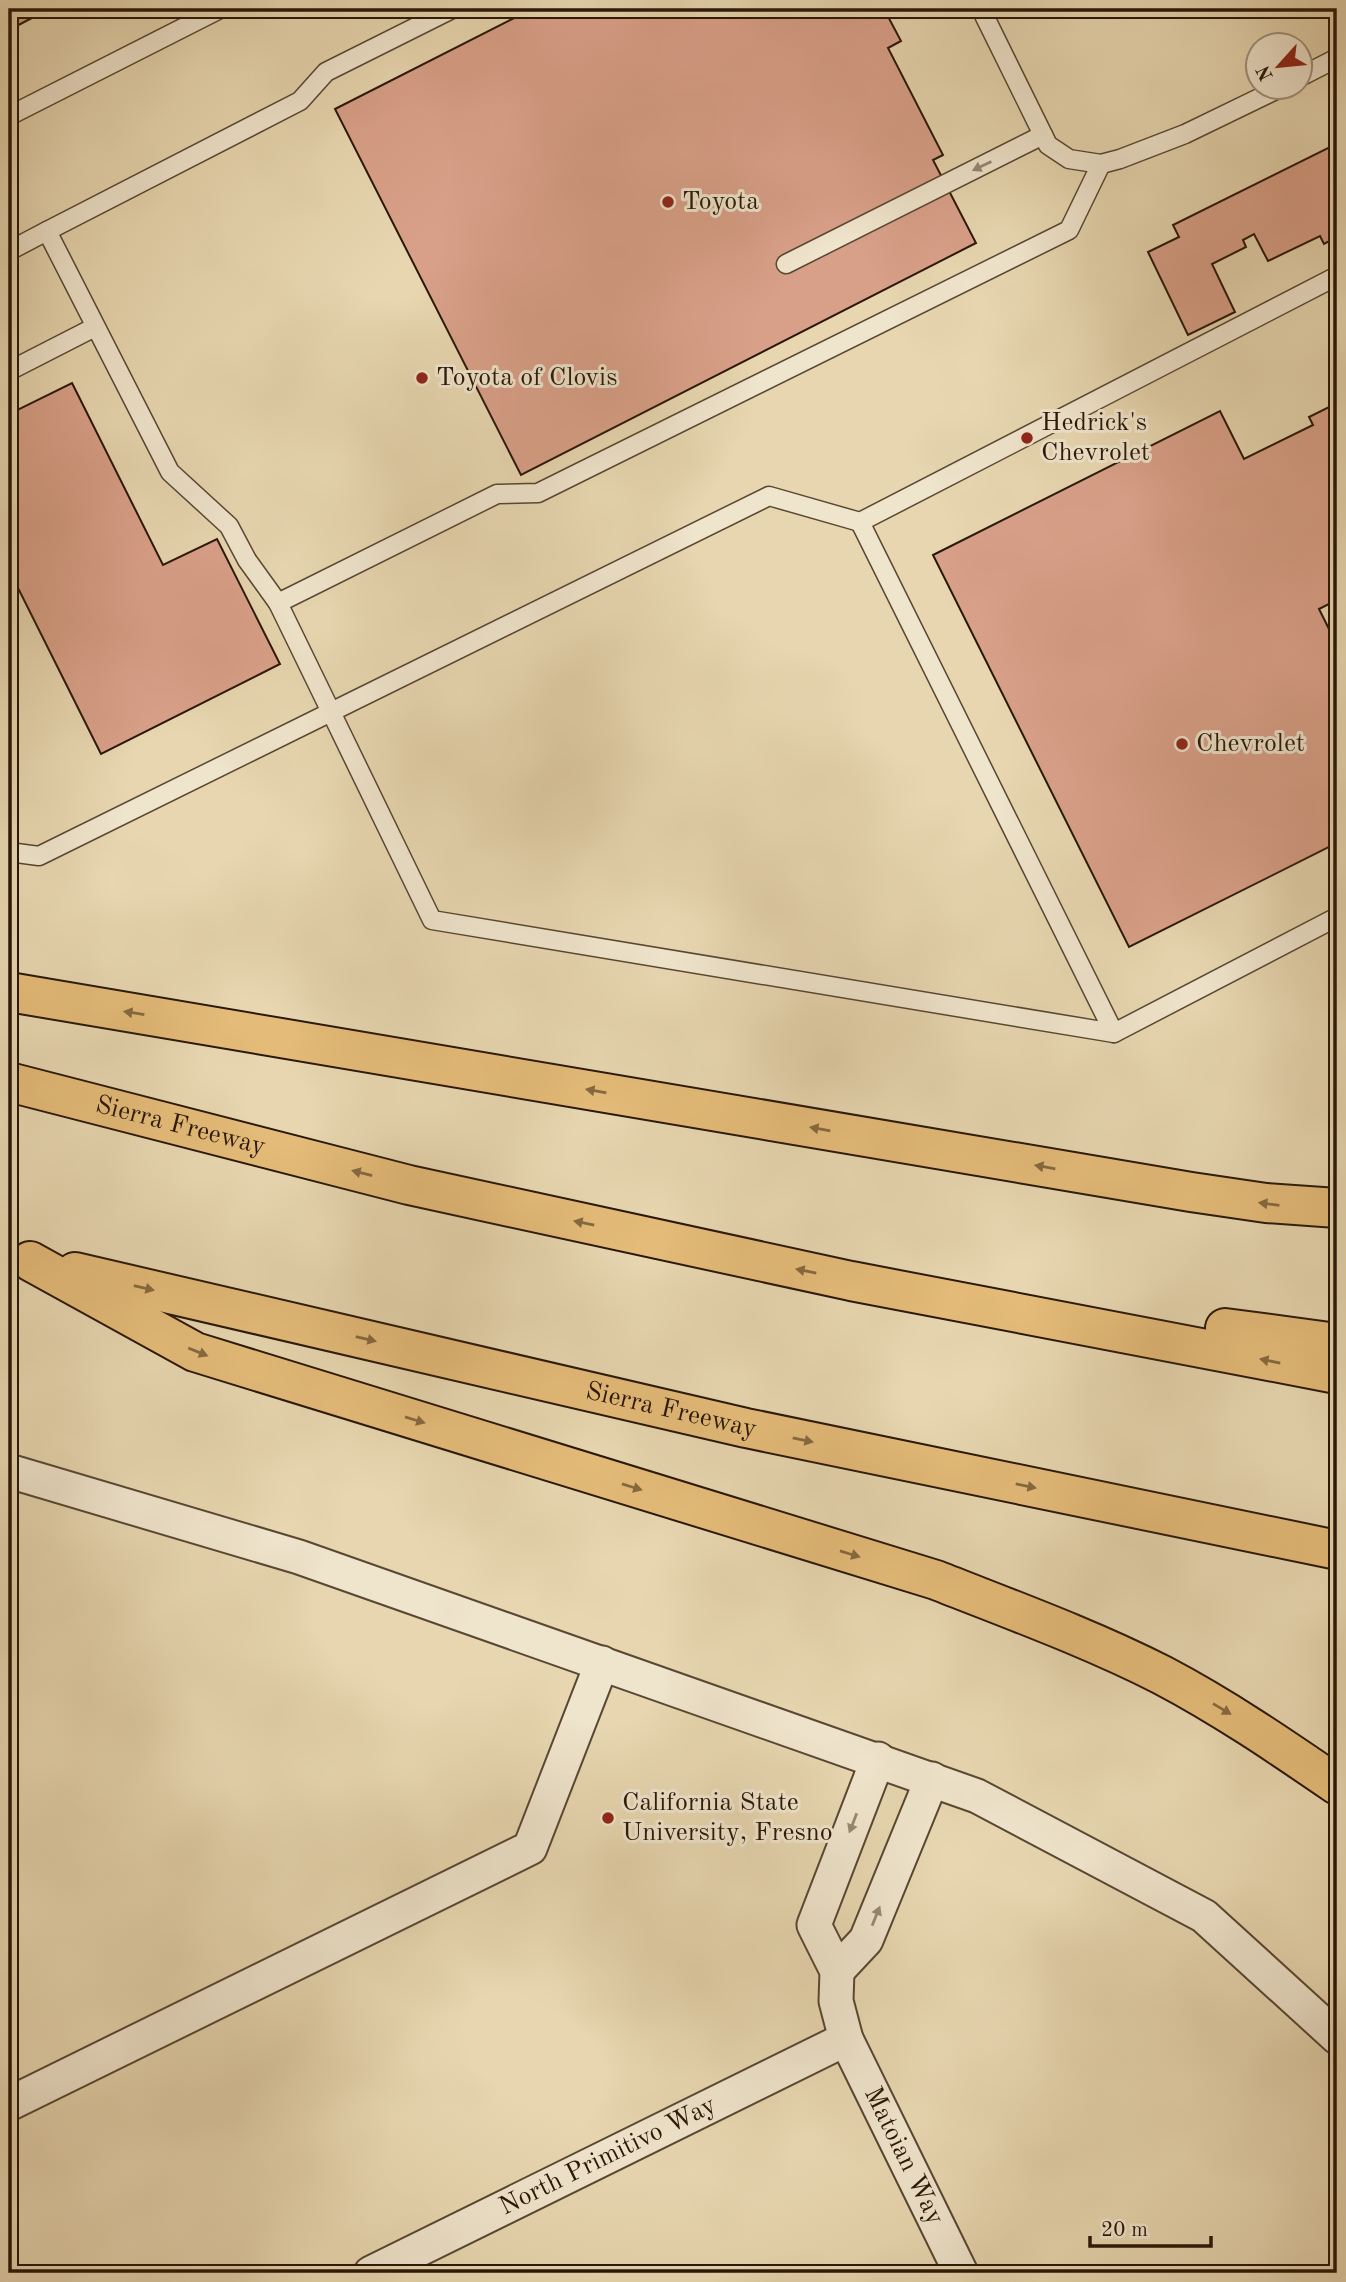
<svg xmlns="http://www.w3.org/2000/svg" width="1346" height="2282" font-family="'Old Standard TT',serif">
<style>
.building{fill:#d9a089;stroke:#291708;stroke-width:2}
.lines{fill:none;stroke-linecap:round;stroke-linejoin:round}
.service-casing{stroke:#584732;stroke-width:21}
.minor-casing{stroke:#584732;stroke-width:37}
.motorway-casing{stroke:#291708;stroke-width:42}
.service{stroke:#efe4cc;stroke-width:18}
.minor{stroke:#efe4cc;stroke-width:33}
.motorway{stroke:#e4bb78;stroke-width:38}
.oneway{fill:#968874}
.oneway2{fill:#866940}
.poi-dot{fill:#8f2418;stroke:#efe4cc;stroke-width:2.5}
.labels{text-anchor:middle;dominant-baseline:central;stroke-width:6;stroke-linejoin:round;paint-order:stroke}
.poi-label{font-size:26px;fill:#291708;stroke:#efe4cc;text-anchor:start}
.street-label{font-size:26px;fill:#291708;stroke:#efe4cc}
</style>
<rect width="100%" height="100%" fill="#e7d6b0"/>
<filter id="stains"><feTurbulence type="fractalNoise" baseFrequency=".00286" numOctaves="4"/><feColorMatrix values="0 0 0 0 .2 0 0 0 0 .09 0 0 0 0 .02 0 0 0 .5 -.17"/></filter>
<radialGradient id="worn" r=".72"><stop offset=".6" stop-color="#630" stop-opacity="0"/><stop offset="1" stop-color="#630" stop-opacity=".3"/></radialGradient>
<!-- building -->
<g class="building">
<path d="M9,9H49L9,30Z"/>
<path d="M532,9H884L901,41L888,48L943,155L933,160L976,243L521,475L335,109Z"/>
<path d="M1330,147L1337,161V237L1324,244L1320,236L1268,261L1254,234L1243,240L1246,247L1212,264L1235,312L1188,335L1148,252L1179,237L1173,225Z"/>
<path d="M72,383L163,565L217,539L280,664L101,754L9,570V414Z"/>
<path d="M1337,403V600L1319,609L1337,645V843L1129,947L933,555L1220,411L1244,459L1313,425L1309,417Z"/>
</g>
<g class="lines">
<!-- service casing -->
<g class="service-casing">
<g id="service">
<path d="M981,9L1048,145L1069,159L1101,164L1120,159L1185,134L1280,88"/>
<path d="M1300,77L1337,58"/>
<path d="M9,116L220,9"/>
<path d="M47,231L300,101L326,72L452,9"/>
<path d="M9,251L47,231L170,472L229,526L247,560L278,603"/>
<path d="M786,264L1043,135"/>
<path d="M1337,276L860,522L1114,1033L1337,917"/>
<path d="M9,371L95,327"/>
<path d="M860,522L769,496L331,712L432,920L1114,1033"/>
<path d="M9,852L39,856L331,712L278,603L497,494L538,493L1069,230L1101,164"/>
</g>
</g>
<!-- minor casing -->
<g class="minor-casing">
<g id="minor">
<path d="M9,1471L299,1557L977,1796L1204,1916L1337,2037"/>
<path id="s1" d="M878,1759L814,1925L837,1971L836,2001L846,2039L961,2273"/>
<path d="M837,1971L866,1940L932,1779"/>
<path d="M9,2104L530,1848L602,1663"/>
<path id="s2" d="M371,2273L846,2039"/>
</g>
</g>
<!-- motorway casing -->
<g class="motorway-casing">
<g id="motorway">
<path d="M9,992L1191,1192L1266,1203L1337,1208"/>
<path id="s3" d="M9,1082L409,1185L851,1281L1337,1374"/>
<path d="M30,1261L195,1352L936,1580C1012,1610 1089,1638 1162,1675C1223,1707 1280,1746 1337,1785"/>
<path id="s4" d="M75,1272L746,1428L1337,1550"/>
<path d="M1225,1328L1337,1343"/>
</g>
</g>
<!-- service -->
<use href="#service" class="service"/>
<!-- minor -->
<use href="#minor" class="minor"/>
<!-- motorway -->
<use href="#motorway" class="motorway"/>
</g>
<!-- one-way arrows -->
<defs><path id="oneway-solid" d="M-6-.8H1V-3.2L6.5 0L1 3.2V.8H-6Z" transform="scale(1.75)"/></defs>
<g class="oneway">
<use href="#oneway-solid" transform="translate(982 166) rotate(154)"/>
<use href="#oneway-solid" transform="translate(853 1823) rotate(111)"/>
<use href="#oneway-solid" transform="translate(876 1916) rotate(-68)"/>
</g>
<g class="oneway2">
<use href="#oneway-solid" transform="translate(134 1013) rotate(-171)"/>
<use href="#oneway-solid" transform="translate(596 1091) rotate(-170)"/>
<use href="#oneway-solid" transform="translate(820 1129) rotate(-170)"/>
<use href="#oneway-solid" transform="translate(1045 1167) rotate(-170)"/>
<use href="#oneway-solid" transform="translate(362 1173) rotate(-166)"/>
<use href="#oneway-solid" transform="translate(1269 1204) rotate(-173)"/>
<use href="#oneway-solid" transform="translate(584 1223) rotate(-168)"/>
<use href="#oneway-solid" transform="translate(806 1271) rotate(-168)"/>
<use href="#oneway-solid" transform="translate(144 1288) rotate(13)"/>
<use href="#oneway-solid" transform="translate(366 1339) rotate(13)"/>
<use href="#oneway-solid" transform="translate(198 1352) rotate(22)"/>
<use href="#oneway-solid" transform="translate(1270 1361) rotate(-169)"/>
<use href="#oneway-solid" transform="translate(415 1420) rotate(17)"/>
<use href="#oneway-solid" transform="translate(803 1440) rotate(12)"/>
<use href="#oneway-solid" transform="translate(1026 1486) rotate(12)"/>
<use href="#oneway-solid" transform="translate(632 1487) rotate(17)"/>
<use href="#oneway-solid" transform="translate(850 1554) rotate(17)"/>
<use href="#oneway-solid" transform="translate(1222 1709) rotate(31)"/>
</g>
<!-- markers -->
<g class="poi-dot">
<circle cx="668" cy="202" r="7"/>
<circle cx="422" cy="378" r="7"/>
<circle cx="1027" cy="438" r="7"/>
<circle cx="1182" cy="744" r="7"/>
<circle cx="608" cy="1818" r="7"/>
</g>
<g class="labels">
<!-- poi labels -->
<g class="poi-label">
<text x="682" y="202">Toyota</text>
<text x="436" y="378">Toyota of Clovis</text>
<text x="1041" y="423">Hedrick's<tspan x="1041" dy="30">Chevrolet</tspan></text>
<text x="1196" y="744">Chevrolet</text>
<text x="622" y="1803">California State<tspan x="622" dy="30">University, Fresno</tspan></text>
</g>
<!-- street labels -->
<g class="street-label">
<text stroke="none"><textPath href="#s3" startOffset="177">Sierra Freeway</textPath></text>
<text stroke="none"><textPath href="#s4" startOffset="612">Sierra Freeway</textPath></text>
<text stroke="none"><textPath href="#s2" startOffset="264">North Primitivo Way</textPath></text>
<text stroke="none"><textPath href="#s1" startOffset="429">Matoian Way</textPath></text>
</g>
</g>
<!-- margin -->
<rect width="1346" height="2282" fill="none" stroke="#e7d6b0" stroke-width="35"/>
<rect x="10" y="10" width="1325" height="2261" fill="none" stroke="#291708" stroke-width="3.5"/>
<rect x="18" y="18" width="1311" height="2247" fill="none" stroke="#291708" stroke-width="2"/>
<!-- north arrow -->
<g transform="translate(1279 66) rotate(243)"><circle r="33" fill="#efe4cc" stroke="#a0927e" stroke-width="2"/>
<path d="M0-5L12 26L0 18L-12 26Z" fill="#8f2418"/>
<text y="-10" font-size="19" font-weight="bold" text-anchor="middle" fill="#291708">N</text>
</g>
<!-- scale -->
<path d="M1090 2236v10h121v-10" fill="none" stroke="#291708" stroke-width="3.5"/>
<text x="1101" y="2236" font-size="21" fill="#291708" stroke="#efe4cc" stroke-width="5" paint-order="stroke">20 m</text>
<rect width="100%" height="100%" filter="url(#stains)"/>
<rect width="100%" height="100%" fill="url(#worn)"/>
</svg>
